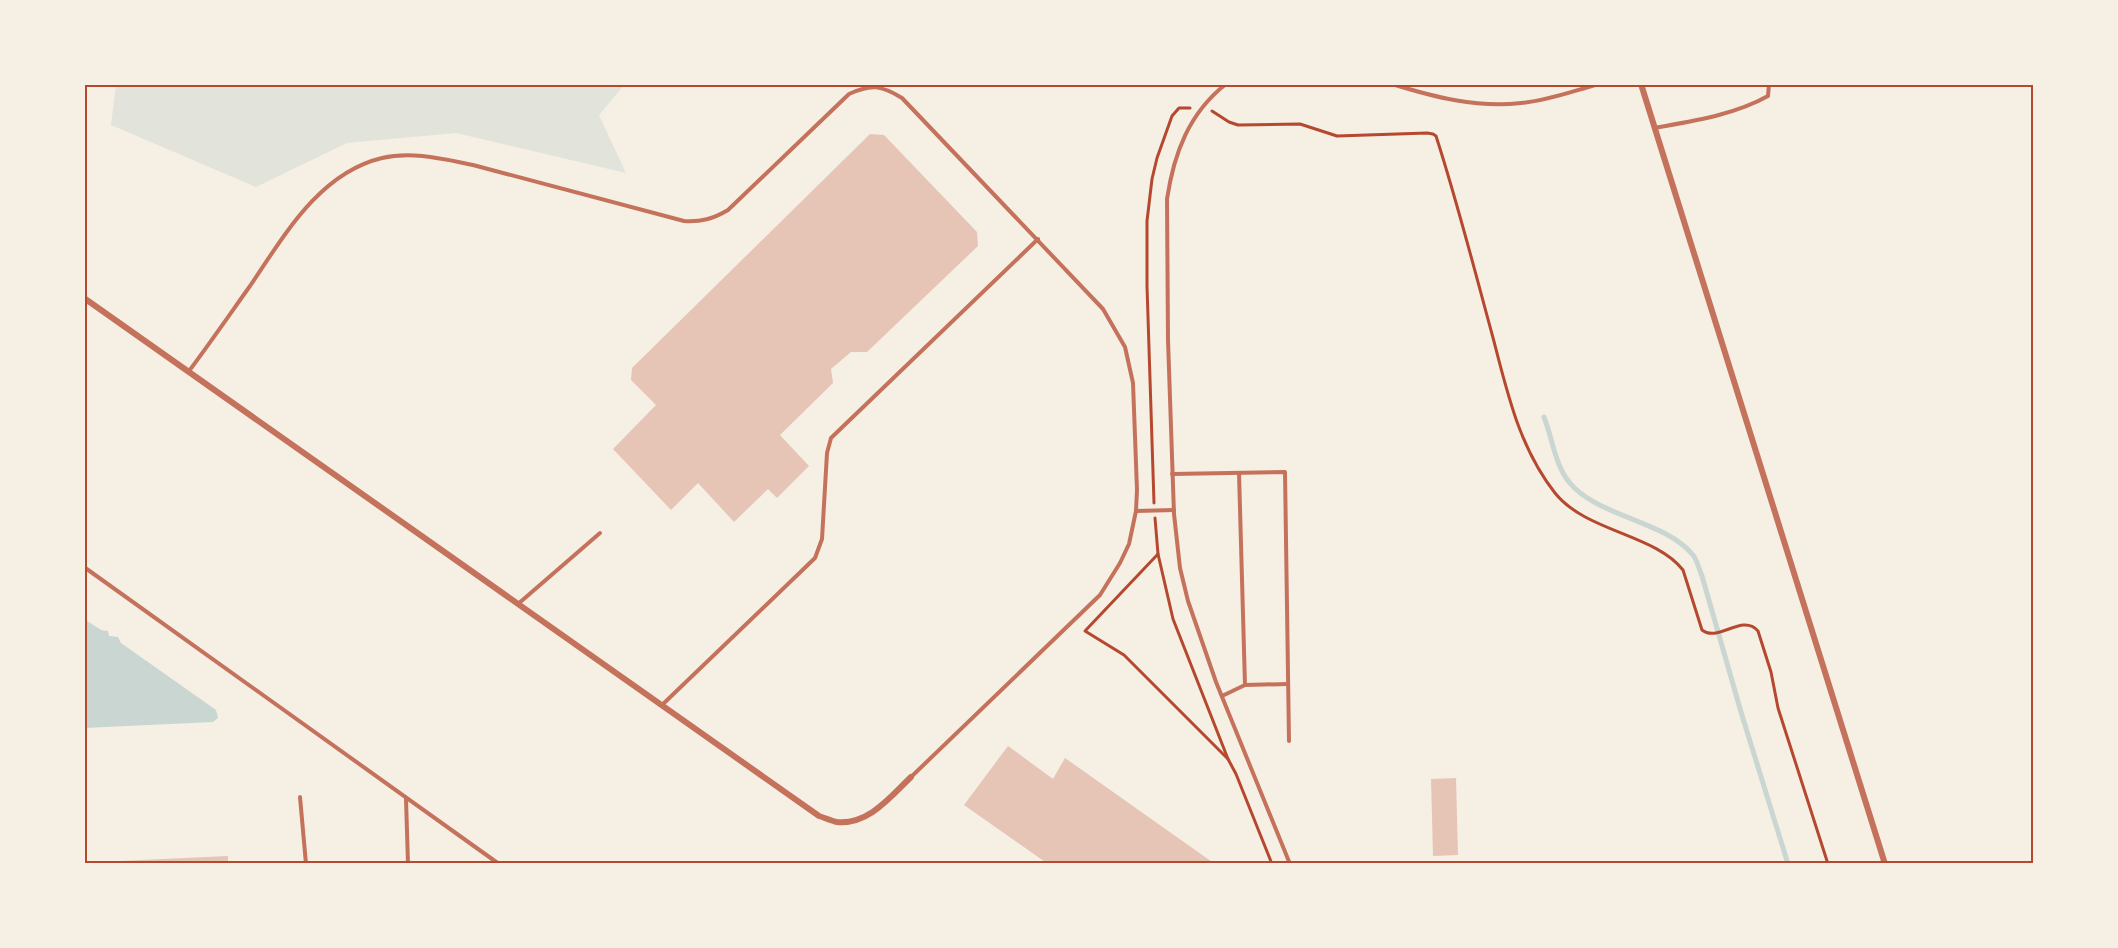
<svg xmlns="http://www.w3.org/2000/svg" width="2118" height="948" font-family="'IBM Plex Sans',sans-serif">
<style>
.green{fill:#e2e4dc}
.water{fill:#c9d6d2}
.lines{fill:none;stroke-linecap:round;stroke-linejoin:round}
.stream{stroke:#c9d6d2;stroke-width:5}
.building{fill:#e6c5b7}
.path{stroke:#b5482f;stroke-width:3}
.service{stroke:#c5725c;stroke-width:4}
.minor{stroke:#c5725c;stroke-width:6}
.neatline{fill:none;stroke:#b5482f;stroke-width:2}
</style>
<rect width="100%" height="100%" fill="#f6efe4"/>
<!-- green -->
<path class="green" d="M116,84H625L599,115L626,173L456,133L347,143L256,187L111,125Z"/>
<!-- water -->
<path class="water" d="M84,619L101,630L108,631L109,636L118,637L121,643L216,710L218,718L213,722L84,728Z"/>
<g class="lines">
<!-- stream -->
<path class="stream" d="M1544,417C1552,437 1555,465 1569,482C1597,517 1664,520 1693,555C1697,560 1699,569 1702,576L1741,712L1788,864"/>
</g>
<!-- building -->
<g class="building">
<path d="M870,134L884,135L977,232L978,246L867,352H851L831,369L833,383L780,435L809,466L777,498L768,489L734,522L698,483L671,510L613,449L656,405L631,380L632,368Z"/>
<path d="M1008,746L1053,779L1065,758L1215,864H1048L964,805Z"/>
<path d="M1456,778L1458,855L1433,856L1431,779Z"/>
<path d="M228,856V864H98V862Z"/>
</g>
<g class="lines">
<!-- path -->
<g class="path">
<path d="M1212,111L1229,122L1238,125L1300,124L1337,136L1427,133L1433,134L1436,136C1457,201 1474,268 1492,334C1507,390 1518,446 1555,493C1586,532 1655,534 1683,570L1702,630C1718,643 1742,613 1758,631L1771,672L1778,708L1828,864"/>
<path d="M1154,503L1147,286V221L1152,179L1157,158L1172,116L1179,108H1190"/>
<path d="M1155,518L1158,554L1085,631L1124,655L1228,759"/>
<path d="M1158,554L1173,619L1228,759L1236,774L1272,864"/>
</g>
<!-- service -->
<g class="service">
<path d="M1226,84C1189,113 1174,153 1167,199L1168,340L1174,514L1180,568L1188,601L1216,682L1290,864"/>
<path d="M1392,84C1434,97 1476,108 1521,103C1547,101 1573,91 1599,84"/>
<path d="M1654,128C1693,121 1734,115 1768,96L1769,84"/>
<path d="M189,371C210,343 230,314 250,286C284,236 319,173 382,158C412,151 443,159 473,165L684,221C701,222 713,219 728,210L849,94C871,84 881,85 902,98L1103,309L1125,347L1133,383L1137,490L1136,511L1129,544L1120,563L1100,595L911,777"/>
<path d="M1239,473L1245,685L1288,684"/>
<path d="M1172,474L1285,472L1289,741"/>
<path d="M1136,511L1174,510"/>
<path d="M84,567L499,864"/>
<path d="M518,604L600,533"/>
<path d="M1222,696L1245,685"/>
<path d="M662,705L815,558L822,539L827,453L831,438L1038,239"/>
<path d="M300,797L306,864"/>
<path d="M406,799L408,864"/>
</g>
<!-- minor -->
<g class="minor">
<path d="M1641,84L1885,864"/>
<path d="M84,298L819,816C825,818 832,821 837,822C869,825 891,796 911,777"/>
</g>
</g>
<!-- border -->
<rect width="2118" height="948" fill="none" stroke="#f6efe4" stroke-width="171"/>
<rect x="86" y="86" width="1946" height="776" class="neatline"/>
</svg>
